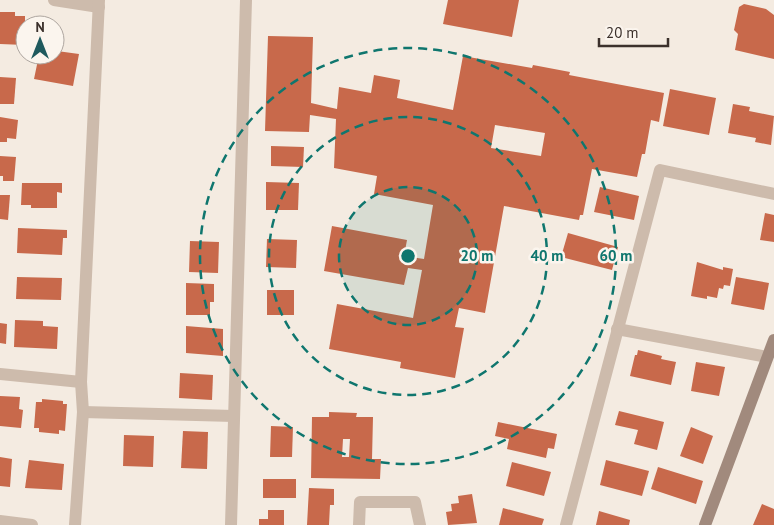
<svg xmlns="http://www.w3.org/2000/svg" width="774" height="525" font-family="'PT Sans',sans-serif">
<style>
.building{fill:#c8694b;fill-rule:evenodd}
.lines{fill:none;stroke-linecap:round;stroke-linejoin:round}
.street{stroke:#cdbbac;stroke-width:12}
.secondary{stroke:#a18a7d;stroke-width:12}
.ring{fill:none;stroke:#0f766e;stroke-width:2.5;stroke-dasharray:9 6}
.centre{fill:#0f766e;stroke:#fbf5ee;stroke-width:2.5}
.ring-label{font-size:15px;text-anchor:middle;font-weight:bold;fill:#0f766e;stroke:#fbf5ee;stroke-width:5;stroke-linejoin:round;paint-order:stroke}
</style>
<rect width="100%" height="100%" fill="#f4ebe1"/>
<!-- building -->
<g class="building">
<path d="M448,0H519L512,37L443,24Z"/>
<path d="M744,4L766,9L774,15V59L735,50L738,34L734,30L739,7Z"/>
<path d="M0,12H15V16H25V45L0,44Z"/>
<path d="M268,36L313,37L311,103L337,109L339,87L371,93L374,75L400,80L397,98L453,110L463,56L532,68L533,65L570,72L569,75L664,93L659,122L651,120L645,154H642L637,177L592,169L583,215H580L579,220L504,206L485,313L459,308L455,327L464,328L455,378L400,368L401,362L329,349L337,304L413,318L422,270L408,268L404,285L324,271L332,226L407,240L404,256L424,259L433,205L374,194L377,176L334,168L336,119L310,115L309,132L265,131ZM495,125L545,133L541,156L491,148Z"/>
<path d="M57,51L79,54L73,86L34,79L39,55L56,56Z"/>
<path d="M0,77L16,78L14,104H0Z"/>
<path d="M670,89L716,98L709,135L663,126Z"/>
<path d="M733,104L750,107L749,111L774,116L771,145L755,142L756,138L728,133Z"/>
<path d="M0,117L18,120L16,139L7,138V142H0Z"/>
<path d="M271,146L304,147L303,167L271,166Z"/>
<path d="M0,156L16,157L14,181H3V176H0Z"/>
<path d="M266,182L299,183L298,210H266Z"/>
<path d="M22,183H62V193L57,192V208H31V205H21Z"/>
<path d="M600,187L639,196L634,220L594,212Z"/>
<path d="M0,195H10L8,220L0,219Z"/>
<path d="M765,213L774,215V242L760,240Z"/>
<path d="M18,228L67,230V238H63L62,255L17,253Z"/>
<path d="M568,233L618,247L612,270L561,257Z"/>
<path d="M267,239L297,240L296,268L266,267Z"/>
<path d="M190,241L219,242L218,273L189,272Z"/>
<path d="M697,262L723,270V267L733,269L730,286L724,285L723,289L719,288L717,298L707,296V299L691,296Z"/>
<path d="M17,277L62,278L61,300L16,299Z"/>
<path d="M736,277L769,283L764,310L731,304Z"/>
<path d="M186,283L214,284V302H210V315H186Z"/>
<rect x="267" y="290" width="27" height="25"/>
<path d="M15,320L43,321V326L58,327L57,349L14,347Z"/>
<path d="M0,323L7,324L6,344L0,343Z"/>
<path d="M186,326L223,329V356L186,353Z"/>
<path d="M638,350L662,356L661,359L676,362L671,385L630,376L635,355H637Z"/>
<path d="M696,362L725,367L719,396L691,391Z"/>
<path d="M180,373L213,375L212,400L179,398Z"/>
<path d="M0,396L20,397L19,409L23,410L21,428L0,426Z"/>
<path d="M42,399L63,401V404H67L65,431L59,430V434L39,432V428H34L36,402H42Z"/>
<path d="M619,411L664,422L657,450L634,444L638,430L615,425Z"/>
<path d="M329,412L357,413L356,417H373L372,459H381L380,479L311,478L312,417H329ZM343,439H350L349,457H342Z"/>
<path d="M498,422L557,434L554,449L548,448L546,458L507,449L509,439L495,436Z"/>
<path d="M271,426L293,427L292,457H270Z"/>
<path d="M691,427L713,436L703,464L680,456Z"/>
<path d="M183,431L208,432L207,469L181,468Z"/>
<path d="M124,435L154,436L153,467L123,466Z"/>
<path d="M0,457L12,459L10,487L0,486Z"/>
<path d="M29,460L64,464L62,490L25,488Z"/>
<path d="M606,460L649,471L642,496L600,485Z"/>
<path d="M512,462L551,472L544,496L506,486Z"/>
<path d="M658,467L703,481L696,504L651,489Z"/>
<rect x="263" y="479" width="33" height="19"/>
<path d="M309,488L334,489V505H330L329,525H307Z"/>
<path d="M472,494L477,523L448,525L446,512L452,511L451,504L459,503L458,496Z"/>
<path d="M762,504L774,509V525H753Z"/>
<path d="M503,508L544,519L542,525H499Z"/>
<path d="M268,510H284V525H259V519H268Z"/>
<path d="M599,511L630,520L629,525H596Z"/>
</g>
<g class="lines">
<!-- street -->
<g class="street">
<path d="M54,0L99,7"/>
<path d="M617,329L767,357"/>
<path d="M0,374L81,382"/>
<path d="M83,412L234,416"/>
<path d="M0,521L32,525"/>
<path d="M75,525L83,412L81,382L99,0"/>
<path d="M231,525L246,0"/>
<path d="M359,525L360,502H415L420,525"/>
<path d="M566,525L660,170L774,194"/>
</g>
<!-- secondary -->
<path class="secondary" d="M705,525L774,340"/>
</g>
<!-- distance rings -->
<circle cx="408" cy="256" r="69" fill="#0f766e" fill-opacity=".12"/>
<g class="ring">
<circle cx="408" cy="256" r="69"/>
<circle cx="408" cy="256" r="139"/>
<circle cx="408" cy="256" r="208"/>
</g>
<circle cx="408" cy="256" r="8" class="centre"/>
<g class="ring-label">
<text x="477" y="261">20 m</text>
<text x="547" y="261">40 m</text>
<text x="616" y="261">60 m</text>
</g>
<!-- north arrow -->
<g transform="translate(40 40)"><circle r="24" fill="#fbf5ee" stroke="#aea6a0"/>
<path d="M0-4L9 19L0 12L-9 19Z" fill="#1f5a5e"/>
<text y="-8" font-size="14" font-weight="bold" text-anchor="middle" fill="#3b302b">N</text>
</g>
<!-- scale -->
<path d="M599 38v8h69v-8" fill="none" stroke="#3b302b" stroke-width="2.5"/>
<text x="606" y="38" font-size="15" fill="#3b302b" stroke="#fbf5ee" stroke-width="4" paint-order="stroke">20 m</text>
</svg>
